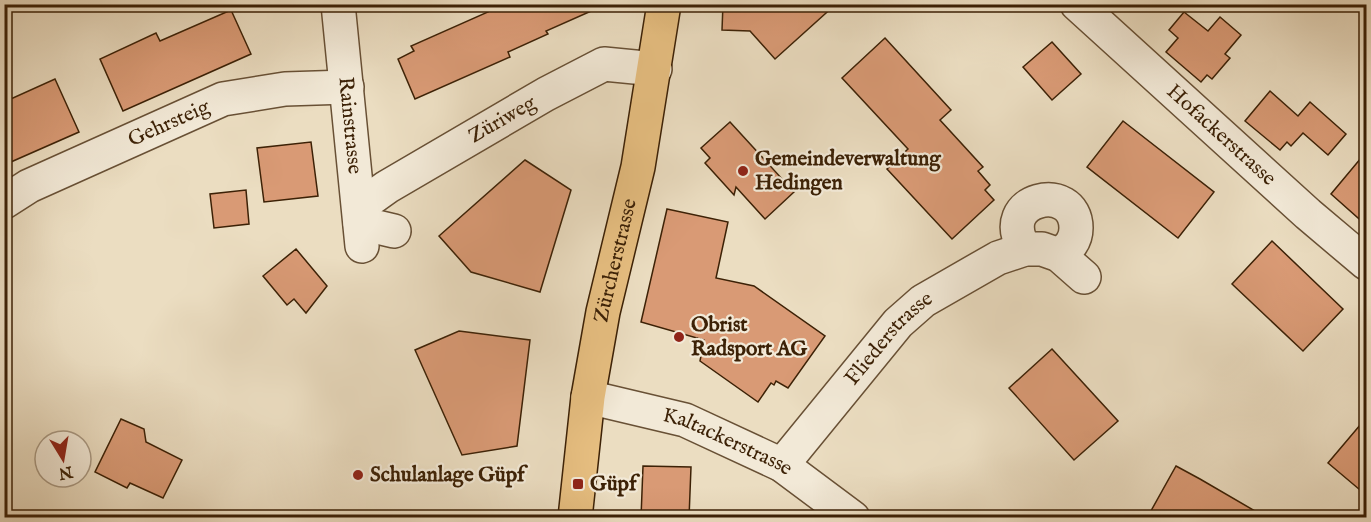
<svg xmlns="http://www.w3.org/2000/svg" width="1371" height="522" font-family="'IM FELL English',serif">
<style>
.building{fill:#d99a75;stroke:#3c2106;stroke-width:1.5}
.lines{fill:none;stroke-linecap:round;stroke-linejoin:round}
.minor-casing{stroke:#685035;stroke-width:36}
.major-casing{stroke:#3c2106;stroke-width:36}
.minor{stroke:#f2e9d7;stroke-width:33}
.major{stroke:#e6be80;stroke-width:33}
.poi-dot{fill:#8f2418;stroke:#f2e9d7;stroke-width:2}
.labels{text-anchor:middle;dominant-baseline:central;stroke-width:4.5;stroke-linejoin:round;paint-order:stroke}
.street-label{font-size:21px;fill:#3c2106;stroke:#f2e9d7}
.poi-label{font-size:21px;font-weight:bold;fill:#3c2106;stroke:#f2e9d7;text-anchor:start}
</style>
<rect width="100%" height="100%" fill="#ebddc1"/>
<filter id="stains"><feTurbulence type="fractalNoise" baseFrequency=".00333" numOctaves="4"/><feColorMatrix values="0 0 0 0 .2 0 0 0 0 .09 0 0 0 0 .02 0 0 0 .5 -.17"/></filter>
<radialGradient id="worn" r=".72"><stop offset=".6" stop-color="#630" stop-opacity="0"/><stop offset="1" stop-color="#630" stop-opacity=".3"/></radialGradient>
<!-- building -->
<g class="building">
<path d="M484,4H607L546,31L548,34L508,52L510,57L415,99L398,59L414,51L411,46L488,12Z"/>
<path d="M723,4H836L775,59L750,31L722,30Z"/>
<path d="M231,10L251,54L123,111L100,59L156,33L160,41Z"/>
<path d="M1184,12L1208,31L1220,17L1241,35L1225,54L1230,58L1212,79L1207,75L1201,82L1166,52L1178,38L1169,30Z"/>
<path d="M885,38L951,110L940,120L983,167L978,171L990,185L985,190L994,200L952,239L887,169L908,149L842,78Z"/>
<path d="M1052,42L1081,74L1052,100L1023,67Z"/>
<path d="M55,79L79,132L4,165V102Z"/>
<path d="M1270,91L1298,116L1310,102L1346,134L1328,155L1303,133L1291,146L1287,142L1280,150L1245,121Z"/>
<path d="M1123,121L1214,192L1178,238L1087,167Z"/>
<path d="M730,122L794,192L765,219L736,187L734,195L705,163L710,158L701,148Z"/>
<path d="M311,142L318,196L264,202L257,148Z"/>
<path d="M1366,152V225L1331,194Z"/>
<path d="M525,160L571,190L540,292L471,272L439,236Z"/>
<path d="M246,190L249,224L214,228L210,194Z"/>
<path d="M667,209L728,222L716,278L754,286L825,336L788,388L776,381L774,385L771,383L758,402L700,361L704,340L641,322Z"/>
<path d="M1272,241L1343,309L1303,351L1232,284Z"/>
<path d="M296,249L327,286L306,313L294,299L287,305L263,276Z"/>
<path d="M459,331L530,340L517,446L462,455L415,350Z"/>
<path d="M1052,349L1118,421L1074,460L1009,388Z"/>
<path d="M1366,418V495L1328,463Z"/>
<path d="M121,419L144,429L146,442L182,460L163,498L130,483L127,488L95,472Z"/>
<path d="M643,466L691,467L689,518H641Z"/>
<path d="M1176,466L1200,479L1267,518H1147Z"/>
</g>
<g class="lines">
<!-- minor casing -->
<g class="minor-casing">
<g id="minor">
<path id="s1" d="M338,4L362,246"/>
<path id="s2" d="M1077,4L1308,214L1366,263"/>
<path id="s3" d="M4,202L29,186L223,99L285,89L347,87"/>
<path id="s4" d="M359,207L387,187L546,94L604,64L655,69"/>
<path d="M360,223L394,231"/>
<path d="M1025,249C992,198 1076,180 1076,228C1076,241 1069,248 1059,255"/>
<path id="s5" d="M588,397L685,420L782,465L853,518"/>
<path id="s6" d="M782,465L898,323L923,301L998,258L1025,249H1042L1059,255L1084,277"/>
</g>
</g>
<!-- major casing -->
<g class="major-casing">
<g id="major">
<path id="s7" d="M575,518L588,397L603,312L638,167L664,4"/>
</g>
</g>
<!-- minor -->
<use href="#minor" class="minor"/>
<!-- major -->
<use href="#major" class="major"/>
</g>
<!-- markers -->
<g class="poi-dot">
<circle cx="743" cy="171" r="6"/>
<circle cx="679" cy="337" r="6"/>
<circle cx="358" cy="475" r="6"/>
<rect x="572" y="478" width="12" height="12" rx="3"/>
</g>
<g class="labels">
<!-- street labels -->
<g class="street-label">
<text stroke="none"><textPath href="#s4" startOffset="168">Züriweg</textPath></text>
<text stroke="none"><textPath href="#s3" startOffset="183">Gehrsteig</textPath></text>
<text stroke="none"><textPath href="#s1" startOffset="122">Rainstrasse</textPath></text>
<text stroke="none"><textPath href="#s2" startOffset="195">Hofackerstrasse</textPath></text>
<text stroke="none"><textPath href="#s7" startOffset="261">Zürcherstrasse</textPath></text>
<text stroke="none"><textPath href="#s6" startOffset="166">Fliederstrasse</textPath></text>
<text stroke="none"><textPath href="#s5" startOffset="147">Kaltackerstrasse</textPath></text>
</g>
<!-- poi labels -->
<g class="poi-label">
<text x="755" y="159">Gemeindeverwaltung<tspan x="755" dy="24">Hedingen</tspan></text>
<text x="691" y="325">Obrist<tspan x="691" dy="24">Radsport AG</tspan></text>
<text x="370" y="475">Schulanlage Güpf</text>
<text x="590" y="484">Güpf</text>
</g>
</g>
<!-- margin -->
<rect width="1371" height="522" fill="none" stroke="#ebddc1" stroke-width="24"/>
<rect x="6" y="6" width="1359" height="510" fill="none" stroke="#3c2106" stroke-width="3"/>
<rect x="12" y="12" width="1347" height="498" fill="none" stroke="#3c2106" stroke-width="1.5"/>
<!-- north arrow -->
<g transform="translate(63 459) rotate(169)"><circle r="28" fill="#f2e9d7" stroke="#a99983" stroke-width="1.5"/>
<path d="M0-4.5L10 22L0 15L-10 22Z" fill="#8f2418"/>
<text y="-9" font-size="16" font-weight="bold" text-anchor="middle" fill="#3c2106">N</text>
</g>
<rect width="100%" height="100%" filter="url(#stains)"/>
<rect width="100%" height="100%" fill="url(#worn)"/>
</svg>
